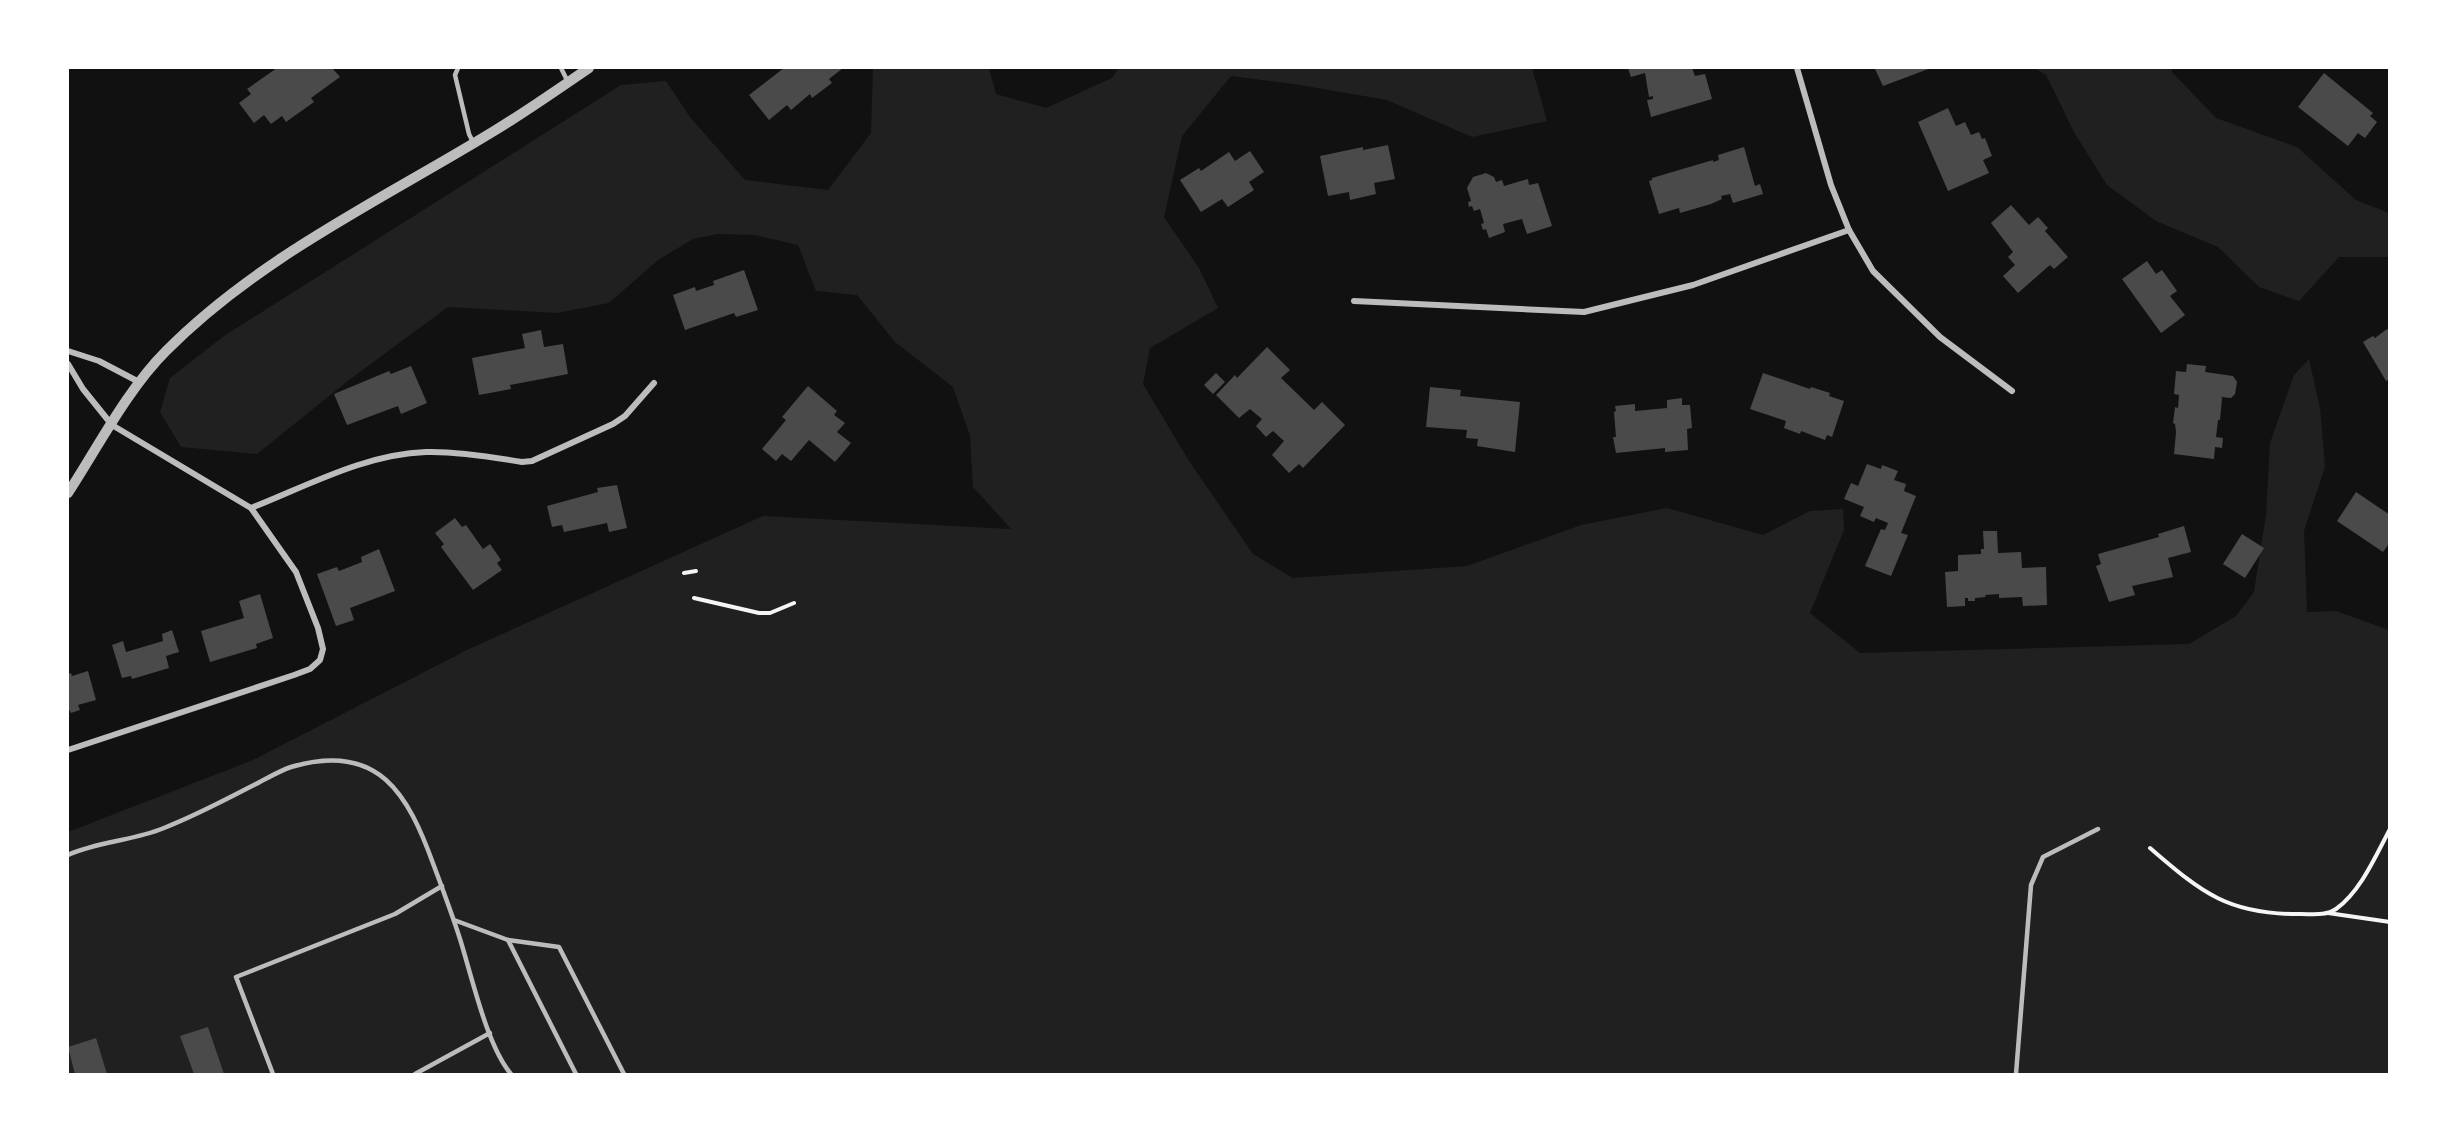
<svg xmlns="http://www.w3.org/2000/svg" width="2457" height="1142" font-family="'Exo 2',sans-serif">
<style>
.green{fill:#202020}
.building{fill:#4a4a4a}
.lines{fill:none;stroke-linecap:round;stroke-linejoin:round}
.path{stroke:#f5f5f5;stroke-width:4}
.service{stroke:#bcbcbc;stroke-width:4.5}
.minor{stroke:#bcbcbc;stroke-width:6}
.tertiary{stroke:#bcbcbc;stroke-width:10}
</style>
<rect width="100%" height="100%" fill="#111"/>
<!-- green -->
<g class="green">
<path d="M873,68H989L996,94L1046,108L1112,78L1119,68H1532L1547,121L1472,137L1387,100L1294,84L1231,76L1182,136L1164,217L1199,268L1218,308L1150,348L1143,384L1189,461L1253,554L1293,578L1467,566L1581,525L1667,508L1763,535L1810,511L1843,509L1844,530L1810,613L1860,653L2189,644L2236,616L2254,592L2266,515L2270,443L2294,375L2309,359L2320,408L2325,467L2304,531L2307,612L2336,611L2389,630V1074H68V832L253,760L469,649L763,516L1011,529L973,487L970,436L953,387L895,342L857,295L816,291L798,245L754,235L717,234L693,239L658,260L609,303L557,313L448,307L349,380L257,454L181,447L160,412L170,378L224,336L621,85L666,81L690,117L745,180L828,190L871,133Z"/>
<path d="M2034,68H2171L2172,72L2216,118L2297,147L2356,200L2389,213V257H2339L2299,301L2259,287L2218,247L2156,221L2107,185L2075,134L2046,75Z"/>
</g>
<!-- building -->
<g class="building">
<path d="M277,68H332L340,77L311,98L314,102L286,122L282,116L271,124L264,115L254,123L239,103L251,94L247,89Z"/>
<path d="M784,68H843L829,79L832,83L812,98L810,94L791,110L787,105L769,120L749,95Z"/>
<path d="M1628,68H1692L1695,76L1705,74L1712,99L1651,117L1647,100L1653,99V96L1649,97L1645,73L1631,77Z"/>
<path d="M1879,68H1931L1883,86L1875,69Z"/>
<path d="M2324,73L2373,113L2370,116L2377,122L2365,138L2358,133L2348,146L2298,107Z"/>
<path d="M1948,108L1956,126L1965,122L1971,135L1979,132L1982,139L1985,138L1992,156L1983,160L1989,173L1948,191L1918,122Z"/>
<path d="M1388,145L1395,179L1374,183L1376,194L1350,200L1349,192L1328,196L1320,156L1363,147V150Z"/>
<path d="M1744,147L1755,186L1760,184L1763,194L1733,203L1730,194L1721,196L1722,199L1711,204L1680,213L1679,208L1659,214L1649,181L1652,180V178L1713,160V162L1719,160L1718,155Z"/>
<path d="M1250,151L1264,172L1249,182L1254,190L1228,207L1222,199L1201,212L1180,180L1199,168L1201,171L1229,152L1235,161Z"/>
<path d="M1486,173L1494,177L1496,182L1502,180L1504,186L1528,179L1529,185L1538,183L1552,226L1527,234L1522,219L1503,224L1505,232L1489,238L1486,229L1483,230L1481,224L1484,223L1480,209L1474,211L1472,206L1469,207L1468,202L1471,201L1467,188L1473,177Z"/>
<path d="M2011,205L2029,225L2038,217L2048,228L2045,231L2068,257L2054,269L2050,265L2018,293L2003,276L2015,265L2008,257L2013,252L1991,223Z"/>
<path d="M2147,261L2156,274L2162,270L2177,291L2170,296L2185,315L2161,333L2122,279Z"/>
<path d="M744,270L758,310L736,317L734,313L685,330L673,295L695,287L696,291L714,285L713,281Z"/>
<path d="M2387,329L2390,332V379L2386,381L2363,342L2373,336L2375,338Z"/>
<path d="M541,330L544,347L563,344L568,374L510,385L511,389L479,395L472,358L525,348L522,334Z"/>
<path d="M1267,347L1290,370L1281,378L1314,410L1322,402L1345,425L1303,468L1299,464L1289,473L1272,455L1284,441L1273,431L1266,437L1256,426L1262,419L1250,409L1239,418L1216,395L1235,375L1237,378Z"/>
<path d="M2187,364L2206,366L2205,372L2233,376L2237,382L2235,394L2231,398L2221,397L2222,398L2220,420H2218L2216,437L2223,438L2222,448L2215,447L2214,459L2174,454L2176,432L2175,424L2173,423L2175,407L2178,408L2179,395L2174,394L2176,371L2186,372Z"/>
<path d="M411,366L427,403L401,414L398,406L347,425L334,394L389,371L391,374Z"/>
<path d="M1216,373L1225,382L1213,394L1204,385Z"/>
<path d="M1763,373L1810,389L1811,387L1830,393L1829,396L1844,401L1832,437L1827,435L1825,440L1801,431L1800,434L1784,428L1786,421L1750,409Z"/>
<path d="M808,386L837,411L834,415L845,423L837,432L851,443L835,462L809,440L791,461L782,454L776,461L762,449L786,420L782,417Z"/>
<path d="M1430,387L1461,390L1460,396L1520,402L1515,452L1477,446L1478,439L1466,438L1467,430L1426,427Z"/>
<path d="M1682,398V405H1690L1692,428L1687,429L1688,450L1665,452V448L1616,453L1613,437H1616L1614,412L1616,411L1615,406L1635,404V411L1667,408V400Z"/>
<path d="M1867,464L1881,469L1882,465L1898,471L1894,480L1906,484L1904,491L1916,496L1901,533L1908,535L1891,576L1865,566L1881,529L1885,530L1888,523L1876,518L1874,522L1860,516L1864,507L1844,499L1851,483L1858,486Z"/>
<path d="M617,485L627,528L609,532L607,523L564,532L562,525L552,527L547,506L598,492L597,488Z"/>
<path d="M2356,492L2390,515V542L2383,552L2337,521Z"/>
<path d="M455,518L462,527L466,525L483,549L490,544L501,560L497,563L502,570L473,590L441,547L444,544L435,533Z"/>
<path d="M2184,526L2191,552L2168,558L2173,577L2132,586L2135,595L2109,602L2096,566L2101,564L2098,554L2159,537L2158,534Z"/>
<path d="M1983,531H1997L1998,553L2021,552L2022,568L2046,567L2047,605L2023,606L2022,597L1999,598V594L1985,595L1986,597L1975,598V601H1968V598H1965V606L1947,607L1945,572L1958,571V555L1981,554V549H1984Z"/>
<path d="M2242,534L2264,548L2245,578L2223,564Z"/>
<path d="M379,549L395,591L350,608L354,620L336,626L317,574L337,567L339,571L362,562L361,557Z"/>
<path d="M260,594L273,638L256,644L257,648L210,662L201,631L244,618L239,601Z"/>
<path d="M172,630L179,652L166,656L169,668L132,679L131,676L122,678L112,645L123,641L126,652L163,641L162,634Z"/>
<path d="M88,671L96,700L78,705L80,710L71,713L68,708V674L71,673L72,676Z"/>
<path d="M208,1027L224,1074H194L180,1036Z"/>
<path d="M96,1038L107,1074H75L68,1047Z"/>
</g>
<g class="lines">
<!-- path -->
<g class="path">
<path d="M684,573L696,571"/>
<path d="M694,598L759,613H770L794,603"/>
<path d="M2150,848C2202,893 2229,915 2301,914C2313,914 2326,916 2336,909C2361,891 2376,855 2390,829"/>
<path d="M2328,913L2390,922"/>
</g>
<!-- service -->
<g class="service">
<path d="M458,68L455,75L469,134L473,142"/>
<path d="M561,68L568,82"/>
<path d="M68,855C98,841 133,841 164,828C195,816 225,800 254,785C266,779 279,771 291,767C379,741 408,794 434,866C443,890 452,914 460,939C472,977 487,1046 511,1074"/>
<path d="M454,920L508,940L559,947L624,1074"/>
<path d="M508,940L576,1074"/>
<path d="M273,1074L236,977L395,914L442,886"/>
<path d="M415,1074L490,1033"/>
<path d="M2016,1074L2031,885L2043,857L2098,829"/>
</g>
<!-- minor -->
<g class="minor">
<path d="M1797,68L1831,185L1849,230L1873,271L1940,337L2012,391"/>
<path d="M1354,301L1584,312L1693,285L1849,230"/>
<path d="M68,351L99,361L139,382"/>
<path d="M68,364L83,389L112,425L251,508L296,572L318,628L323,649L320,660L310,669L294,675L68,750"/>
<path d="M251,508C307,486 365,454 426,452C456,451 493,457 522,462L532,461L613,424L625,416L654,383"/>
</g>
<!-- tertiary -->
<path class="tertiary" d="M68,493C98,447 127,390 166,351C259,257 383,199 494,131C527,111 558,89 589,68"/>
</g>
<!-- border -->
<rect width="2457" height="1142" fill="none" stroke="#ffffff" stroke-width="138"/>
</svg>
